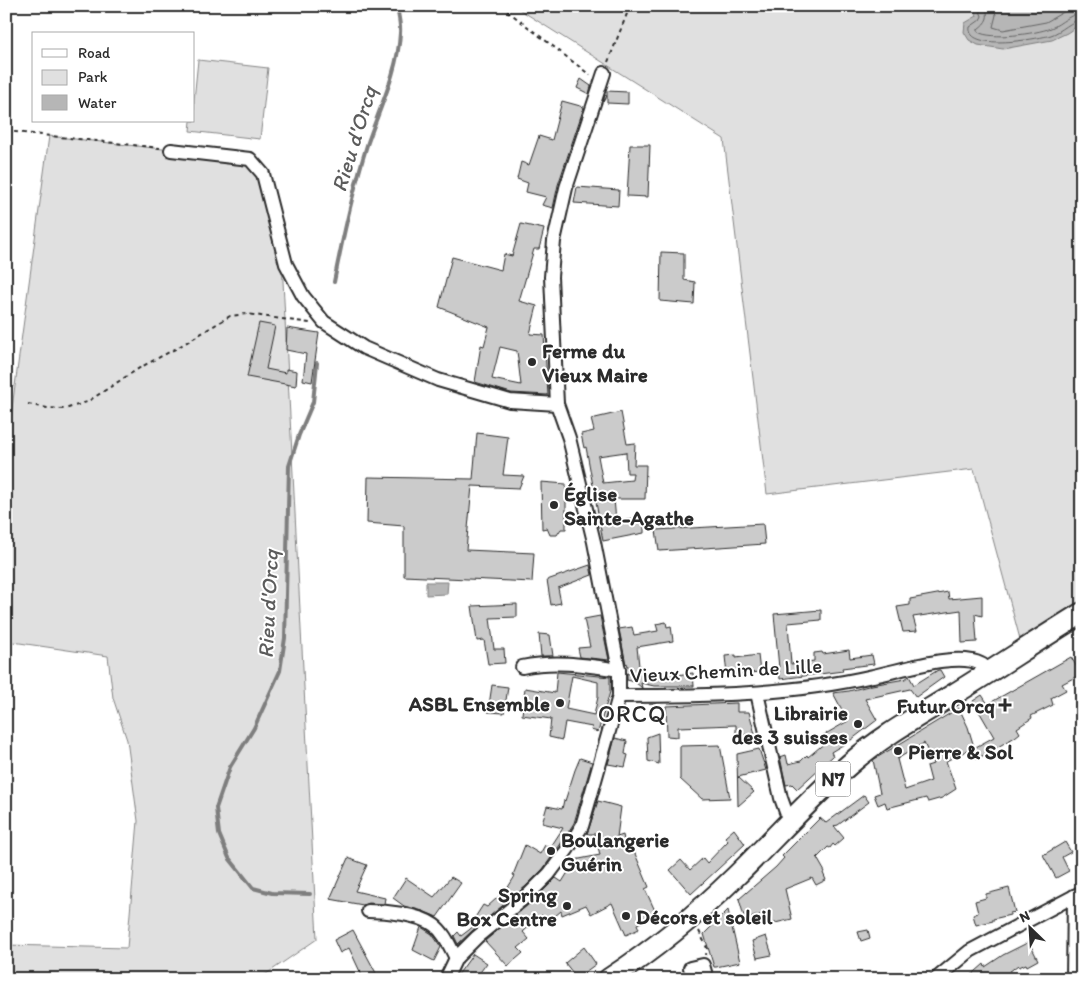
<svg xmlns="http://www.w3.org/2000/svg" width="1088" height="985" font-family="Itim,sans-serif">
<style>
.green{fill:#e0e0e0;stroke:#868686}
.water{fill:#b6b6b6;stroke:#7e7e7e}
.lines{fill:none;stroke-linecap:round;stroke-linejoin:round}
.shore{stroke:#636363;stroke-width:1}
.stream{stroke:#7e7e7e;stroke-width:4}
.building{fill:#cbcbcb;stroke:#2b2b2b;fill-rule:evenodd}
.street-casing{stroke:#2b2b2b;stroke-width:16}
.primary-casing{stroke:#2b2b2b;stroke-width:24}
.path{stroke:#2b2b2b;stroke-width:2;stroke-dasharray:4 4;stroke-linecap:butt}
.street{stroke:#fff;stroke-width:12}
.primary{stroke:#fff;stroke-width:20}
.poi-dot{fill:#2b2b2b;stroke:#fff;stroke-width:2}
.labels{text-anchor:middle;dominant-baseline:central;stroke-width:4;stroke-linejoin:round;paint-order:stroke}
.shield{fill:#fff;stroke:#6b6b6b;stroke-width:1}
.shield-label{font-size:20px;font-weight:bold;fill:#2b2b2b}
.poi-label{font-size:21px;font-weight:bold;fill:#2b2b2b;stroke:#fff;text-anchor:start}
.street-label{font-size:21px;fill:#2b2b2b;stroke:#fff}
.water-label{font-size:22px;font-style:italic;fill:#5c5c5c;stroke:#fff}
.quarter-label{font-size:24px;letter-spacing:1px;fill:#2b2b2b;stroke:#fff}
</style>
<rect width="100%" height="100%" fill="#fff"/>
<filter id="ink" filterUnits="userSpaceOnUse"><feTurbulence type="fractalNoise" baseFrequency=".02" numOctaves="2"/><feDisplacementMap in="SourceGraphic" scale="10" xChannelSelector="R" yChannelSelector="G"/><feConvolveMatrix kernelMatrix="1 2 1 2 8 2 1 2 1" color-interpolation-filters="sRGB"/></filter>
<g filter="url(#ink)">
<!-- green -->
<g class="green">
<path d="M514,6H1082V600L1020,639L974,469L767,494L724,139Z"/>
<path d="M198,60L268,68L260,139L190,131L191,121H194V100Z"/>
<path d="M49,136L250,159L281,242L317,939L259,979H6V945L127,948L138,821L127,740L113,698L108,656L6,641V452Z"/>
</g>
<!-- water -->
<g class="water">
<path d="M973,6H1082V21L1079,25L1067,33L1052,40L1003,49L978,45L969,40L964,32L965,23L977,16Z"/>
<path d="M426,582H448L447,594L426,595Z"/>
</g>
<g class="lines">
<!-- shore -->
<g class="shore">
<path d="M978,6L982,16L980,20L970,27C966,52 1037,39 1051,35C1061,32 1072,20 1082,19"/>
<path d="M985,6C990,17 987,22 978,29V32C991,40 1035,34 1051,28C1061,24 1071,13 1082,13"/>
<path d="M993,6L996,15L993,27L1003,30L1046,22L1074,6"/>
</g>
<!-- stream -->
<g class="stream">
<path d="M334,282C343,236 353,190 367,145C379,109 398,72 400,33C401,24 398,15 397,6"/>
<path d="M310,894L272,893L253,888L229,858L219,834L216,808L230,767L254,728L280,671L285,638L289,466L299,435L313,402L317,363"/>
</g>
</g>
<!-- building -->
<g class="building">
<path d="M581,79L591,86L589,94L577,88Z"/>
<path d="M607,91L628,92V104L607,103V96L603,102L605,95L607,96Z"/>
<path d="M562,101L584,107L558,185L553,208L542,205L546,197L526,192L528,183L517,179L521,162L529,165L539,136L552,140Z"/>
<path d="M630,145H650L648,197L627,196Z"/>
<path d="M577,187L619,190L618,206L574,203Z"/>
<path d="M521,224L544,229L539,249H534L519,301L537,306L530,334L544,335L548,395L511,393L475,382L481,345L484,346L489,327L439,307L452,257L501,270L504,254L512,256ZM500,347L517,351L521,385L492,379Z"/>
<path d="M661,252L684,253V280L695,282L694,304L660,301Z"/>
<path d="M259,323L275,326L266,369L286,373V369L297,371L296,386L247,377Z"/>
<path d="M287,328L319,333L312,382L303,380L306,354L286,350Z"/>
<path d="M621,412L627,444L635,443L634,465H646L645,499H614L616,521L644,518V533L603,541L586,447L584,448L581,434L594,431L591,419ZM626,452L627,473H633L632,480L603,483L598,456Z"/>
<path d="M477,433L508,437L503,475L524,476L519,488L472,486L466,550L534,553L532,582L404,576V526L367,523L368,477L473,479Z"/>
<path d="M541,482L566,484V529H561L557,535H550L547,528L542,529Z"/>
<path d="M763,524L765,544L659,551L656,530Z"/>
<path d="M590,565L592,575L558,588L561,603L551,605L547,580Z"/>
<path d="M948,592L949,599L982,596V616L975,614L977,642L962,643L961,610L913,617L917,631L903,632L897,607L910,605V599Z"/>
<path d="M517,604V617L490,618L494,649H504L505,663L488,664L484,640L477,641L472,606Z"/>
<path d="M821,610V620L788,623L791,664L814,661V653L822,652L823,654L849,650L850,658L872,655L874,664L842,668L843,671L780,679L774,614Z"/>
<path d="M600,616L609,660L580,657L578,648L590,647L584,619Z"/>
<path d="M666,622L667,627L671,626L673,641L637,647L640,675L657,677L693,673L694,686H654L641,683L642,688L635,682L627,680V673L630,674L629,670L627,663L626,664L619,629L632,627L634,635L658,631L656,624Z"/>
<path d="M539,634L550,635L553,656H541Z"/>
<path d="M736,655V658L758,655L760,672L727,675L725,656Z"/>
<path d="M1071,657L1081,674L1062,684L1066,690L1051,698L1053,705L1031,716L1032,718L1017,728L1020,733L1015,737L977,759L974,748L994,737L973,701L982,695L988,704Z"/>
<path d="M938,670H940L944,677L916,697L910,689L865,699L877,720L851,740L831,752L833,756L797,789L792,784L786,785L780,757L786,755L788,764L801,761L807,755L808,757L826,742L822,736L848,721L833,693L849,691L872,685L905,679L909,676L914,685Z"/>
<path d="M557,672L610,677V692L598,732L591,730L592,727L565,722L562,740L549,737L551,719L522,715L525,688L555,693ZM572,676L598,682V697L594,715L566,709Z"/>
<path d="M492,685L508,687L504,713L488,712Z"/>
<path d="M737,703V712H749L755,734L736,736V725L678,727V737L667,736L666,706Z"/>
<path d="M959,708L968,727L974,747L946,761L956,789L942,798L928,802L926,798L887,808L885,802L878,805L874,795L880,793L873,760ZM924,743L933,764L927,766L931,781L905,790L897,759Z"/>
<path d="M658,733L659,764L648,761L647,737Z"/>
<path d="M615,738L627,741L625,754L628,755L625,767L608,764Z"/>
<path d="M720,745L730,798L702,799L680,779V746Z"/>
<path d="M759,749L766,770L738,777L754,792L738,806L737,754Z"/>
<path d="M580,758L592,762L574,823L560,845L543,869L525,887L472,931L458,944L454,936L458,932L461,936L469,930L478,922L474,919L483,905L487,907L507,889L515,876L513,875L525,845L540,854L545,845L550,848L563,828L542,823L547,806L562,809L564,800L565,801L575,770Z"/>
<path d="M864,795L869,802L838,825L834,826L844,838L835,846L833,844L830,848L828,847L817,858L825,872L823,873L826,880L816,885L812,878L785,889L792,919L771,924L768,912L745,920L739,899L776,867L784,858L782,856L820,818L826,823Z"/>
<path d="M598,801L621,807L617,837L623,835L626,850L633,849L649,887L645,889L657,915L637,924L639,929L626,935L612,903L591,914L586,905L562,915L561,911L548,922L542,915L523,932L529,939L518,948L523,953L508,966L485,941L535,899L556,878L562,882L570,869L568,863L569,861L600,855L595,834H587Z"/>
<path d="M734,829L745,844L691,894L670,870L681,860L690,870L703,858L707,863L728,841L725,837Z"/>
<path d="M1065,842L1071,852L1062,857L1069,871L1056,878L1043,855Z"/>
<path d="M348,858L367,865L355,891L385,898L384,904L368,903L363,905L330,899Z"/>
<path d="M451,877L461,883L437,917L423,911L404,906L393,898L406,878L434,897Z"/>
<path d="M1009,888L1015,912L1010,913V915L993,919V921L976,925L973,915L978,913L975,901L986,898V894Z"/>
<path d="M728,910L740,962L716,967H714L704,934Z"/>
<path d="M421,927L432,934L441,947L434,961L413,950Z"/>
<path d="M353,930L376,973L363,978L349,948L340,953L334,940Z"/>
<path d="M868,930L870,938L861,941L858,932Z"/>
<path d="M766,936L772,955L757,958L752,941Z"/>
<path d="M1029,942L1038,960L1027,966L1026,964L1019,967L1018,965L1000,979H967L984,964L985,967L1003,955Z"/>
<path d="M584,947L596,964L577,978L565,963Z"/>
<path d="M473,954L487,963L475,979H455Z"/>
</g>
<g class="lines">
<!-- street casing -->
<g class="street-casing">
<g id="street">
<path d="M171,150L250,159L263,174L286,264L303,296L324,322L364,348L438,380L510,401L557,404"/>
<path d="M522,667C556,660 585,665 619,670"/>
<path d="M757,693L781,798L786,812L792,819"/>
<path d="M619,696C704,696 790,695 873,676C900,671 957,651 981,664C984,665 987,669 989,672"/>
<path d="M368,911C386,911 419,914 434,925C445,933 450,947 456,958"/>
<path d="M690,968L703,965L707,979"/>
<path d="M446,979L456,958L477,937L530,893L549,874L567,850L582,826L619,696V670L594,542L569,438L557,404L551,277L554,241L566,188L604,73"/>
<path d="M936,979L970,951L1082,892"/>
<path d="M1073,979L1074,896"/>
</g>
</g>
<!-- primary casing -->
<g class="primary-casing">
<path id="primary" d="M609,979C655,949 696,915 735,877C774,839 810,798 851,763C882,736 917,717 951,696C995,669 1038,640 1082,613"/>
</g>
<!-- path -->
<g class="path">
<path d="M501,6L590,75"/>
<path d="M608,62L630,6"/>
<path d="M6,131L160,148"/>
<path d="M28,404L47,408L65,409L87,402L141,367L177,348L230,316L247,314L310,323"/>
<path d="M699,931L707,948L706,955"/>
</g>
<!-- street -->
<use href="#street" class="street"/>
<!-- primary -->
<use href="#primary" class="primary"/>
</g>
</g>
<!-- markers -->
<g class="poi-dot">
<circle cx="532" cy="362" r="5"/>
<circle cx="554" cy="505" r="5"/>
<circle cx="560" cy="703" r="5"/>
<path d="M1002.5 697.5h5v5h5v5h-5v5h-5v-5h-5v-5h5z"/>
<circle cx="858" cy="724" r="5"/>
<circle cx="898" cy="751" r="5"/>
<circle cx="551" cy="851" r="5"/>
<circle cx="567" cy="906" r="5"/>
<circle cx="626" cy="916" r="5"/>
</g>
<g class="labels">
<!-- shield labels -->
<rect class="shield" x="815.5" y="761.5" width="35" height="35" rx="4"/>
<g class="shield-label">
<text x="833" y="779">N7</text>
</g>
<!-- poi labels -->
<g class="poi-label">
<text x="542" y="350">Ferme du<tspan x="542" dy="24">Vieux Maire</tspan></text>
<text x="564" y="493">Église<tspan x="564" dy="24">Sainte-Agathe</tspan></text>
<text x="550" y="703" text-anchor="end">ASBL Ensemble</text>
<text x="995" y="705" text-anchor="end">Futur Orcq</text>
<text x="848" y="712" text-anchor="end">Librairie<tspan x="848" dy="24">des 3 suisses</tspan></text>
<text x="908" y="751">Pierre &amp; Sol</text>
<text x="561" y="839">Boulangerie<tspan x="561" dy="24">Guérin</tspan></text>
<text x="557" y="894" text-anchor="end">Spring<tspan x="557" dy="24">Box Centre</tspan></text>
<text x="636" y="916">Décors et soleil</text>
</g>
<!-- street labels -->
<g class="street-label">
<text transform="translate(726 670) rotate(-3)">Vieux Chemin de Lille</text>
</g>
<!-- water labels -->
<g class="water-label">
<text transform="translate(354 139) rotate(-73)">Rieu d'Orcq</text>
<text transform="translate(268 604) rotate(-87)">Rieu d'Orcq</text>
</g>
<!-- quarter labels -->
<g class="quarter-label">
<text x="632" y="713">ORCQ</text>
</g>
</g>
<!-- margin -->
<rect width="1088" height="985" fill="none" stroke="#fff" stroke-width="25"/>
<rect x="12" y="12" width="1063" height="960" fill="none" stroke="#2b2b2b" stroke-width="2" filter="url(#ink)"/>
<!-- legend -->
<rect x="32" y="32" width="162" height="90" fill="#ffffff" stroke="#aaaaaa"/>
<rect x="42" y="49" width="25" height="8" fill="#ffffff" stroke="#aaaaaa"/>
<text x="78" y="58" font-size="15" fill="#2b2b2b">Road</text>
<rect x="42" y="70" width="25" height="15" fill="#e0e0e0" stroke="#aaaaaa"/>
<text x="78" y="82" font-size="15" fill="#2b2b2b">Park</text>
<rect x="42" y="95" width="25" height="15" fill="#b6b6b6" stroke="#aaaaaa"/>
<text x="78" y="108" font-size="15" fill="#2b2b2b">Water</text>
<!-- north arrow -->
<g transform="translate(1030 928) rotate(335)" stroke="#ffffff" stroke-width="4" paint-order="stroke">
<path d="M0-4L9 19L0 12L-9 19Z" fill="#2b2b2b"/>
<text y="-8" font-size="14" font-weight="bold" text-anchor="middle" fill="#2b2b2b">N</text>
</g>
</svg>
